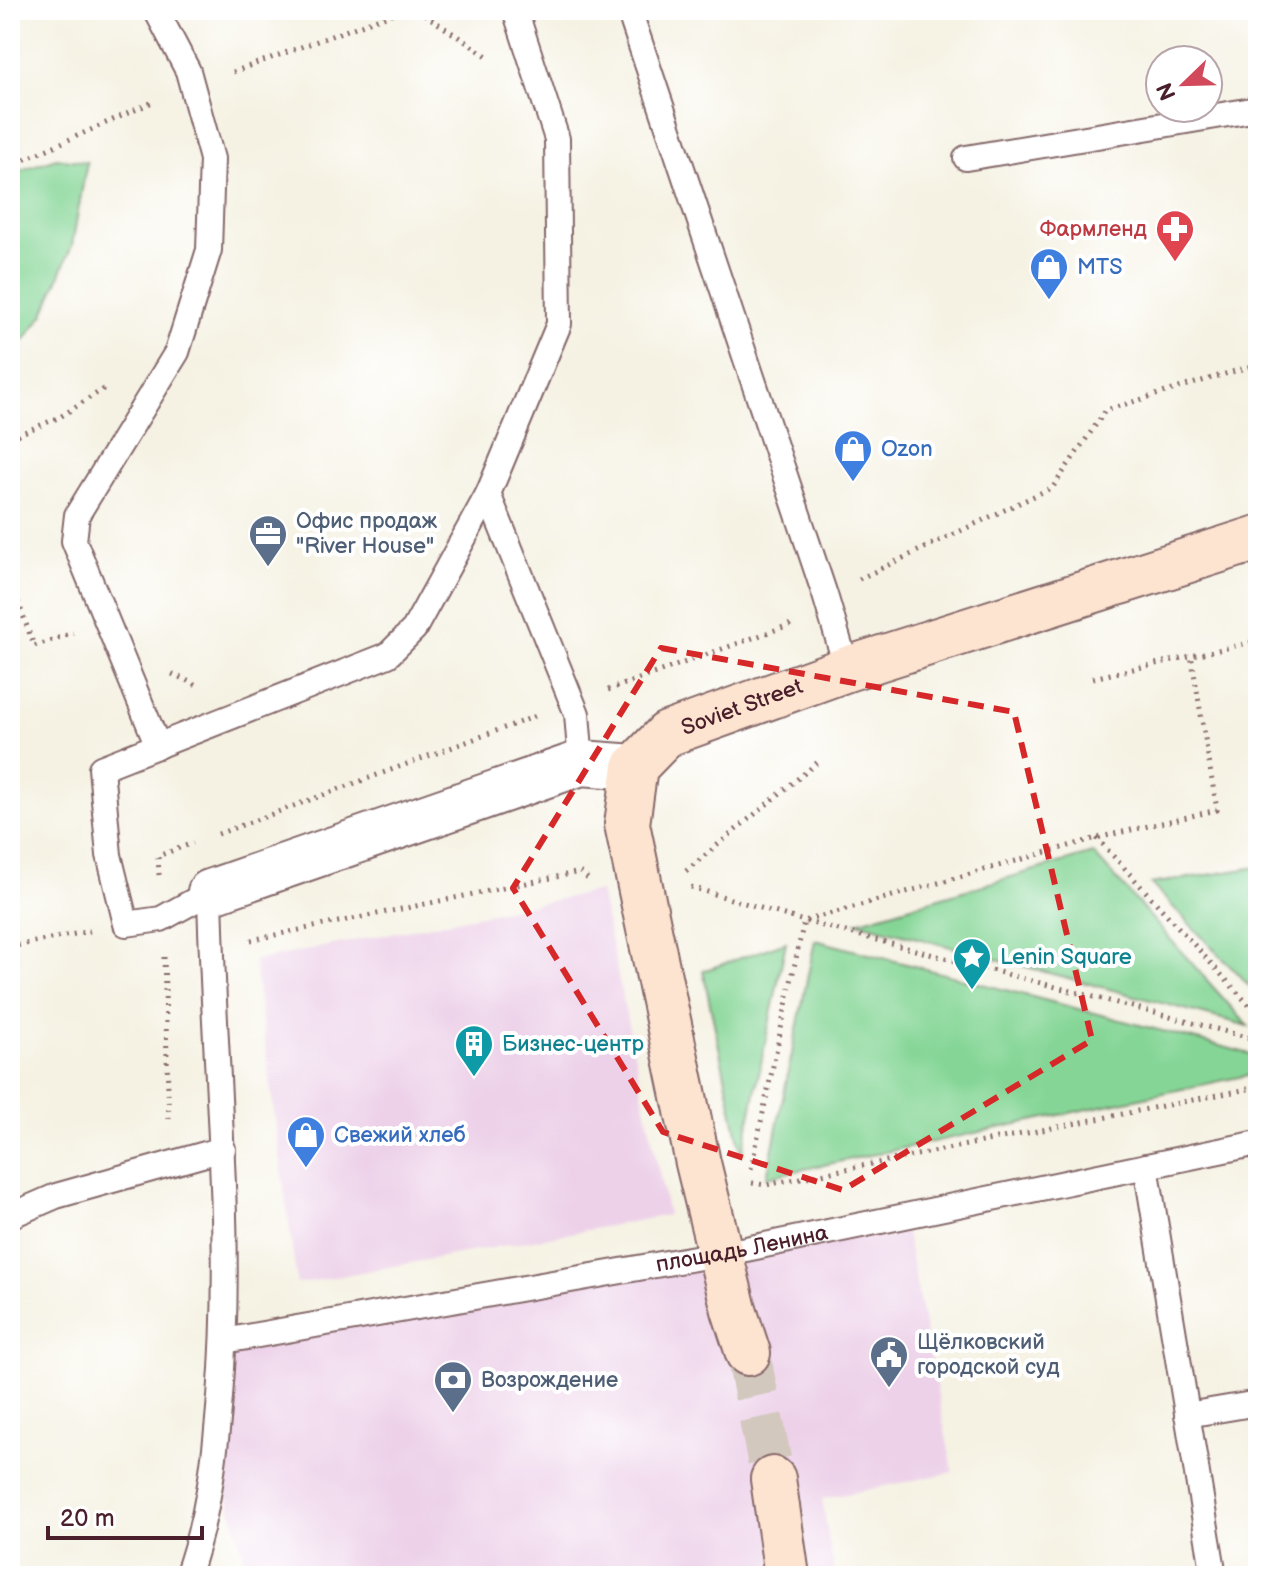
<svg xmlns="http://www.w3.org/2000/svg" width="1268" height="1586" font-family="'Balsamiq Sans',sans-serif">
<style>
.built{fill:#edd1e9}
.green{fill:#85d696;stroke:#687a60;stroke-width:2}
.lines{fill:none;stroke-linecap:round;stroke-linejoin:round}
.secondary-tunnel{stroke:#d3c8be;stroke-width:44;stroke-dasharray:44 22;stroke-linecap:butt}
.lane-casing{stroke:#86696b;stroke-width:28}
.street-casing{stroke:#86696b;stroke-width:48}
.secondary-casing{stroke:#86696b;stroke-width:48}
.path{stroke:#86696b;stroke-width:5;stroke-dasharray:2 6;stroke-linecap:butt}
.lane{stroke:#fff;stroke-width:24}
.street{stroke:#fff;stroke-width:44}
.secondary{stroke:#fde4d0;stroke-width:44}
.marked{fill:none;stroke:#d62828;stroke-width:6;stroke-dasharray:16 10;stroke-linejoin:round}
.labels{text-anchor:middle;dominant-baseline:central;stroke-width:8;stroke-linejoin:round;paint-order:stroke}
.health-label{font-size:22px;fill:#be3a42;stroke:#fff;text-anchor:end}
.shop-label{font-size:22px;fill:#366cbe;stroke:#fff;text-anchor:start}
.service-label{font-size:22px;fill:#4e5e75;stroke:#fff;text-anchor:start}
.street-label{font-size:22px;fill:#4a1f2b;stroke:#fff}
.culture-label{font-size:22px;fill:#0d838f;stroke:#fff;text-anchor:start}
</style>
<rect width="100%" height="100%" fill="#fff"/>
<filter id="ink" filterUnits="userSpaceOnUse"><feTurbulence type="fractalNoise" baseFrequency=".0125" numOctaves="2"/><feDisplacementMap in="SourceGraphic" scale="16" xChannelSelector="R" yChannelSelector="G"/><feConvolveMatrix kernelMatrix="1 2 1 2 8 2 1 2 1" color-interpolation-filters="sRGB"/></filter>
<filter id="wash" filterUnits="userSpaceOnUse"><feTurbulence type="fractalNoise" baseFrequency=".006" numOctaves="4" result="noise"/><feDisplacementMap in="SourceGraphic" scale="32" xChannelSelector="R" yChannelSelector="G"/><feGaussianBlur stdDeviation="1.8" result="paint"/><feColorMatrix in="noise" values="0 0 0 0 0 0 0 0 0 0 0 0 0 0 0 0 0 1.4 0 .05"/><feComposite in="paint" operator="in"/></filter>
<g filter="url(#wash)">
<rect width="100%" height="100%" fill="#f5f2e3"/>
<!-- built -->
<g class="built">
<path d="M600,891L668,1215L297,1284L254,961Z"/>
<path d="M903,1217L953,1472L822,1499L835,1576H249L215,1449L224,1341Z"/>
</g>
<!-- green -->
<g class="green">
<path d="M56,158L87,162L72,245L44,314L10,359V174Z"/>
<path d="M1093,853L1248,1026L857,922Z"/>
<path d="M1258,867V995L1151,884Z"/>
<path d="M815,940L1258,1056V1073L767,1177Z"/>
<path d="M786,942L742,1156L703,971Z"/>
</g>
</g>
<g filter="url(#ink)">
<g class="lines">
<!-- secondary-tunnel -->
<path class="secondary-tunnel" d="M748,1353L773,1479"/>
<!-- lane casing -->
<g class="lane-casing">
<g id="lane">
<path d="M156,10L188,71L212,159L209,250L177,352L77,515L74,541L158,746"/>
<path d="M629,10L825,595L847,669"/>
<path d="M966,158L1258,109"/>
<path d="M488,494L577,714L581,763"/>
<path d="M1146,1166L1214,1576"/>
<path d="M10,1216L56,1196L223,1149"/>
<path id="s1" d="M224,1341L746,1249L1258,1143"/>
<path d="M1187,1415L1258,1403"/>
<path d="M187,1576C208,1517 215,1459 220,1397C234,1228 213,1060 210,892L161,919L126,924L109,855L101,768L388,655L414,629L488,494L559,324L557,139L515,10"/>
</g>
</g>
<!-- street casing -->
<g class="street-casing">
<path id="street" d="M210,892L581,763L635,767"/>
</g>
<!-- secondary casing -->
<g class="secondary-casing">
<g id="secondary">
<path id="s2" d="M748,1353L734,1310L698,1163L627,824L635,767L667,734L847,669L1258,538"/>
<path d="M773,1479L787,1576"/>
</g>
</g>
<!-- path -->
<g class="path">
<path d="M418,10L487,56"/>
<path d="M10,13L13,10"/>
<path d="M233,72L402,10"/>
<path d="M10,166L155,101"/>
<path d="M10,438L60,417L108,386"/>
<path d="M10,579L34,646L73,633"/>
<path d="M859,579L1053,487L1106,410L1258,364"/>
<path d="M172,674L199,686"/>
<path d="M1093,678L1258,641"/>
<path d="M608,690L789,625L794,621"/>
<path d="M218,834L539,715"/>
<path d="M1097,838L1258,1015"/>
<path d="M686,871L818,762"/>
<path d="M159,875L158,856L193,843"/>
<path d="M691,887L804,921L1258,1040"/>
<path d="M251,940L580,872L588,879"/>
<path d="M10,947L90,931"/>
<path d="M164,957L169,1123"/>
<path d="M751,1169L804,921L1097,838L1217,810L1191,655"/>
<path d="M752,1183L766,1185L1258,1087"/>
</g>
<!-- lane -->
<use href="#lane" class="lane"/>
<!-- street -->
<use href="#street" class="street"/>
<!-- secondary -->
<use href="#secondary" class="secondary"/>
</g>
</g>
<!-- marked area -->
<path class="marked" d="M661,648L1014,712L1092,1040L843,1190L663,1132L513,888Z"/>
<!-- icons -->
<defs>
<g id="pharmacy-pin" transform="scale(2)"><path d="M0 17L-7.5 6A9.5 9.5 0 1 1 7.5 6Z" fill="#e0444e" stroke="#fff"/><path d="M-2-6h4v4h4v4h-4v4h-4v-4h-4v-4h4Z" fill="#fff"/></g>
<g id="shop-pin" transform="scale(2)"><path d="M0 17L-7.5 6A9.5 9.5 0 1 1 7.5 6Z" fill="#3f7fe0" stroke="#fff"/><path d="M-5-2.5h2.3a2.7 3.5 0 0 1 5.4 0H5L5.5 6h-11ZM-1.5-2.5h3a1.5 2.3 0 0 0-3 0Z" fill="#fff"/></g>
<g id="office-pin" transform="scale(2)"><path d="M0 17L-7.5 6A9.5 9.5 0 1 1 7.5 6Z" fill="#5c6f8a" stroke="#fff"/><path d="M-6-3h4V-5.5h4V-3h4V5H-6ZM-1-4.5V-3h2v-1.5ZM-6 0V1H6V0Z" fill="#fff"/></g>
<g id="sight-pin" transform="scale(2)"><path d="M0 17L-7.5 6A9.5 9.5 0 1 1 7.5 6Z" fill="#0f9aa8" stroke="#fff"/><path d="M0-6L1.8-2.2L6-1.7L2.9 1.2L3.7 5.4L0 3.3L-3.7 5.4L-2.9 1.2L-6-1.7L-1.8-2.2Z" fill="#fff"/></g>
<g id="building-pin" transform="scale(2)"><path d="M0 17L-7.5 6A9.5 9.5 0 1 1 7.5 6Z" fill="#0f9aa8" stroke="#fff"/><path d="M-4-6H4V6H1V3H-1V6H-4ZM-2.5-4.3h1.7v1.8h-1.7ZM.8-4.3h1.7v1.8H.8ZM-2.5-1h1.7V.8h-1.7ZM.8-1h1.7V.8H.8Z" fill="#fff"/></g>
<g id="civic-pin" transform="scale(2)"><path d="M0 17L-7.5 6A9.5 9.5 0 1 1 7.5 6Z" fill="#5c6f8a" stroke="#fff"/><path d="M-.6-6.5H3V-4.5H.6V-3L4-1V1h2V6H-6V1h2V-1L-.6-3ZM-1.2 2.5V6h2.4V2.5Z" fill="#fff"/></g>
<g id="bank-pin" transform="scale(2)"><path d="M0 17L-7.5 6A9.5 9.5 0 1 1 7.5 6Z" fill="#5c6f8a" stroke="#fff"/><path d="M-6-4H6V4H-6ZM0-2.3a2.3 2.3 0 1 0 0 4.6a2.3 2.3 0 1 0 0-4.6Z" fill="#fff"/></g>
</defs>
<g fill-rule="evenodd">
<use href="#pharmacy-pin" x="1175" y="229"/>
<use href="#shop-pin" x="1049" y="267"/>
<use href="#shop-pin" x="853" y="449"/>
<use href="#office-pin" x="268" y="534"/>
<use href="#sight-pin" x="972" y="957"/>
<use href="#building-pin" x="474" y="1044"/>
<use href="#shop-pin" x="306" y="1135"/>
<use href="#civic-pin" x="889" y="1355"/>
<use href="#bank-pin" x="453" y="1380"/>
</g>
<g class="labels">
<!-- health labels -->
<g class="health-label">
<text x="1147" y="229">Фармленд</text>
</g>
<!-- shop labels -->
<g class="shop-label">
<text x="1077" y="267">MTS</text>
<text x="881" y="449">Ozon</text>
<text x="334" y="1135">Свежий хлеб</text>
</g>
<!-- service labels -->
<g class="service-label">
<text x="296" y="521">Офис продаж<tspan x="296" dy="25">"River House"</tspan></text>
<text x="917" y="1342">Щёлковский<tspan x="917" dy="25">городской суд</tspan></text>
<text x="481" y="1380">Возрождение</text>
</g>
<!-- street labels -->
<g class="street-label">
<text stroke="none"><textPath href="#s2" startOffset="726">Soviet Street</textPath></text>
<text stroke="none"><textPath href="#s1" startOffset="526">площадь Ленина</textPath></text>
</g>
<!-- culture labels -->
<g class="culture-label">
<text x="1000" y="957">Lenin Square</text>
<text x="502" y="1044">Бизнес-центр</text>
</g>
</g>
<!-- margin -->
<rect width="1268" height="1586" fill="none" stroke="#fff" stroke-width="40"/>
<!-- north arrow -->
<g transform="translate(1184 84) rotate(247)"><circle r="38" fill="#ffffff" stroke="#b7a5aa" stroke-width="2"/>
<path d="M0-6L14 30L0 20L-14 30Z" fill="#d1495b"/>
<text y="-12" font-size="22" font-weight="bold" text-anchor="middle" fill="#4a1f2b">N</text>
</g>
<!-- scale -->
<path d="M48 1526v12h154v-12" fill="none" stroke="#4a1f2b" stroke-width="4"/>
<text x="60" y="1526" font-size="24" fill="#4a1f2b" stroke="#ffffff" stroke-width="6" paint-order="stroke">20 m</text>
</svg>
